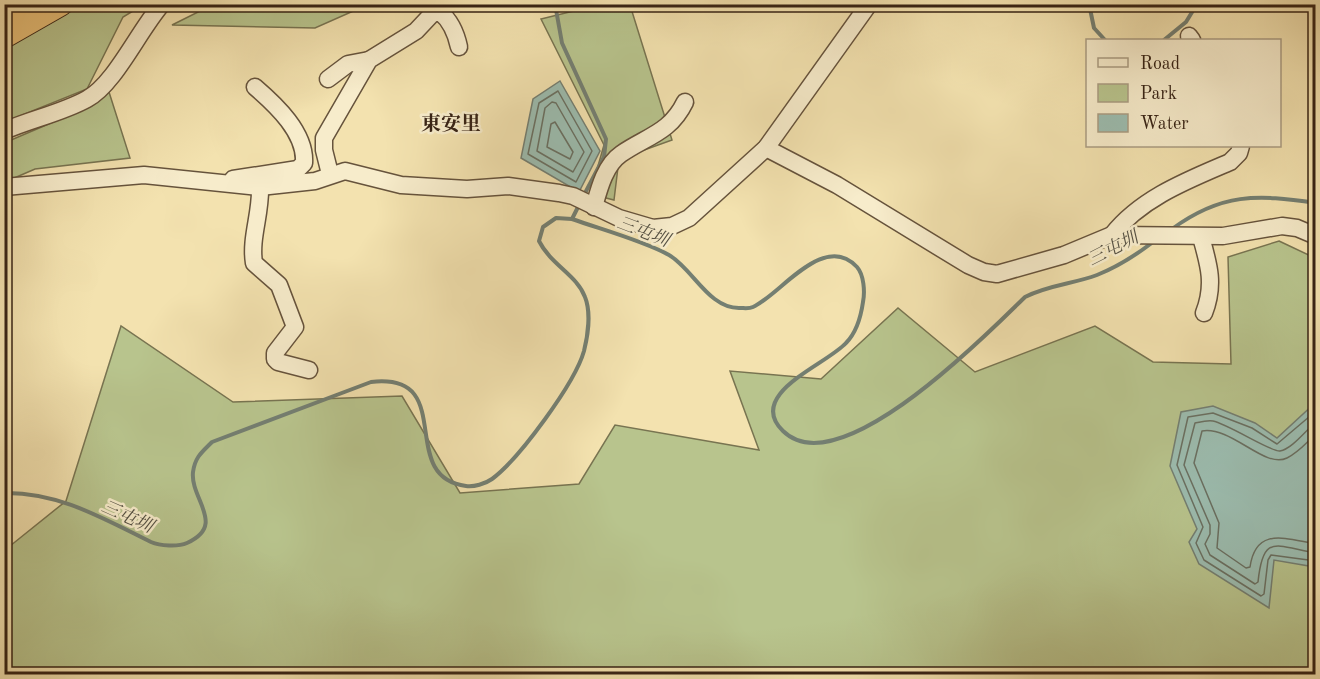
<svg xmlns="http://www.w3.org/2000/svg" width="1320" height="679" font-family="'Old Standard TT','Noto Serif TC',serif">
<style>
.green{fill:#b8c48d;stroke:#787451;stroke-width:1.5}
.water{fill:#9cbdb0;stroke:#747f72;stroke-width:1.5}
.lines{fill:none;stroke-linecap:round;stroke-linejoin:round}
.shore{stroke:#6a7062;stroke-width:1.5}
.stream{stroke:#747f72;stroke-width:4}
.minor-casing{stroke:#66533c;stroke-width:19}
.highway-casing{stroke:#372315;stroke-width:26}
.minor{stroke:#f7eccb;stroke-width:16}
.highway{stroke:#eac178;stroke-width:24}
.labels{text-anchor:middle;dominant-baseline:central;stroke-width:5;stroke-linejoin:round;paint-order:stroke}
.water-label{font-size:18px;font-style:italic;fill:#555144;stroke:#f7eccb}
.quarter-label{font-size:20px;font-weight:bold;fill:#372315;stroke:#f7eccb}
</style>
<rect width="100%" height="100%" fill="#f3e2af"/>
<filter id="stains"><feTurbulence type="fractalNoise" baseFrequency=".00333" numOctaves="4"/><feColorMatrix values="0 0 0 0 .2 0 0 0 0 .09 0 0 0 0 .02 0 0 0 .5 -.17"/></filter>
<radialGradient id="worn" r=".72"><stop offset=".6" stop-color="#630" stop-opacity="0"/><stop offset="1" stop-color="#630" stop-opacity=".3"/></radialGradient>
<!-- green -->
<g class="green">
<path d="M214,4H367V5L315,28L172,25Z"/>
<path d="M82,5H143L123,17L87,89L5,122L4,49Z"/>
<path d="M598,5H630L672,140L619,159L614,200L590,194L604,145L541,19Z"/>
<path d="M109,92L130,158L35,169L5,182L4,143L93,105Z"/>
<path d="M1279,241L1315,258V674H5V550L66,501L121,326L233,402L402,396L460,493L579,484L615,425L759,450L730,371L821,379L898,308L975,372L1095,326L1153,362L1231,364L1228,257Z"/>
</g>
<!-- water -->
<g class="water">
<path d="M560,81L600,151L579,192L521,158L533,99Z"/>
<path d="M1315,403V567L1274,560L1269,608L1199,564L1189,542L1197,529L1170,466L1181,412L1213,406L1255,423L1277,438Z"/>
</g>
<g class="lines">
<!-- shore -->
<g class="shore">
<path d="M558,91L592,151L576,182L528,154L539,103Z"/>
<path d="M552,102L556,103L584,152L573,172L537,151L545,108Z"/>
<path d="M555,122L573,152L570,159L547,147L551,124Z"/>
<path d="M1316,411L1277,444L1252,428L1213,413L1188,417L1177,465L1203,527L1196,543L1204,560L1261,596L1264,594L1268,560L1271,555L1316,561"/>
<path d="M1316,422C1306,430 1292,449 1280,451C1273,453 1228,424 1213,421C1207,420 1200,422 1195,423L1184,465L1210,525V534L1205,544L1210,555L1255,584L1258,582C1263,533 1275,546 1316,553"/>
<path d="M1316,434C1307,442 1298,453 1287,458C1264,469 1232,426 1202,431L1194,463L1219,523L1217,548L1246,568L1250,567C1256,526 1286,539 1316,544"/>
</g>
<!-- stream -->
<g class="stream">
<path d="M555,4L562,43L606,139L604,157L584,195"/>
<path d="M1089,4L1094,28L1105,40"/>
<path d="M1164,40L1186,22L1197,4"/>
<path d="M572,219L579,205"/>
<path d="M1172,229C1221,193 1257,194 1316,203"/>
<path d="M4,493C59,492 104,519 151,542C160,546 178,547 187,543C227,525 190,499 193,472C195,457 202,452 212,442L371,382C459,372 395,477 466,486C474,487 485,484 492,479C519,459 575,383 584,351C588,335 591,312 585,297C577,275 551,265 539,241L543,227L556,218L572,219C600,229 644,241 669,255C693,269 709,309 740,308C744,308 749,309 753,307C780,295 824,231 857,267C864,275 865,292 863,302C861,316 856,333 846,343C826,365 745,394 783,431C839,486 988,333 1025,297C1048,285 1073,284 1097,275C1117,267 1136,255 1153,242"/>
</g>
<!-- minor casing -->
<g class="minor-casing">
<g id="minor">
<path d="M1189,36L1192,40"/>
<path d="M328,79L348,64L369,60"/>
<path d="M4,131C31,119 62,113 87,99C115,84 139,30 162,4"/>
<path d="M766,148L837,185L968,265L984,272L997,274L1064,255L1112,235L1223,236L1282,226L1297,228L1316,236"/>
<path d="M330,174L324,150V138L369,60L416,31L432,14L440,12C451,21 456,33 459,47"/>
<path d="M233,179L298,169L304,163C306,133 276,105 255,87"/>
<path d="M4,187L144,175L260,187L315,181L345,171L401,185L467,189L508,186L559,193L573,196L619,218L653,228L672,226L689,218L766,148L869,4"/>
<path d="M260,187C261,214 250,238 254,263L279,285L295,327L275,353V359L278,362L309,370"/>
<path d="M594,207C599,189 605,165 621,154C647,136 670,133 685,102"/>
<path d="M1112,235C1141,198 1188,180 1230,162L1239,153L1241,146"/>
<path d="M1201,237C1209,265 1215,285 1204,313"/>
</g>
</g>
<!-- highway casing -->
<g class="highway-casing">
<g id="highway">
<path d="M4,18L23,4"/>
<path d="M4,36L60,4"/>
</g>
</g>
<!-- minor -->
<use href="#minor" class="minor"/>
<!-- highway -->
<use href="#highway" class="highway"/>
</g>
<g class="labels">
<!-- water labels -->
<g class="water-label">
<text transform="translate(643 232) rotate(21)">三屯圳</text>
<text transform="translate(1113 249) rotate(-27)">三屯圳</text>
<text transform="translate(127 517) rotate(24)">三屯圳</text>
</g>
<!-- quarter labels -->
<g class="quarter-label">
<text x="451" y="125">東安里</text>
</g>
</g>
<!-- margin -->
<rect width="1320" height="679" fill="none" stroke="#f3e2af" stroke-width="24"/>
<rect x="6" y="6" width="1308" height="667" fill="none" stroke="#372315" stroke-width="3"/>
<rect x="12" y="12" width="1296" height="655" fill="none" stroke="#372315" stroke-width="1.5"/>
<!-- legend -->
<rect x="1086" y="39" width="195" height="108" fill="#f7eccb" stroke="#aa9c82" stroke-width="1.5"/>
<rect x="1098" y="58" width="30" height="9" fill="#f7eccb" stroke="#aa9c82" stroke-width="1.5"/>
<text x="1140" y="69" font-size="18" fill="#372315">Road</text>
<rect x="1098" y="84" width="30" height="18" fill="#b8c48d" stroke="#aa9c82" stroke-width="1.5"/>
<text x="1140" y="99" font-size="18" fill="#372315">Park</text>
<rect x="1098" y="114" width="30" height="18" fill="#9cbdb0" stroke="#aa9c82" stroke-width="1.5"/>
<text x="1140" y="129" font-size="18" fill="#372315">Water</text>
<rect width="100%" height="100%" filter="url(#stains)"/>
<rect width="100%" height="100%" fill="url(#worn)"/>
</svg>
